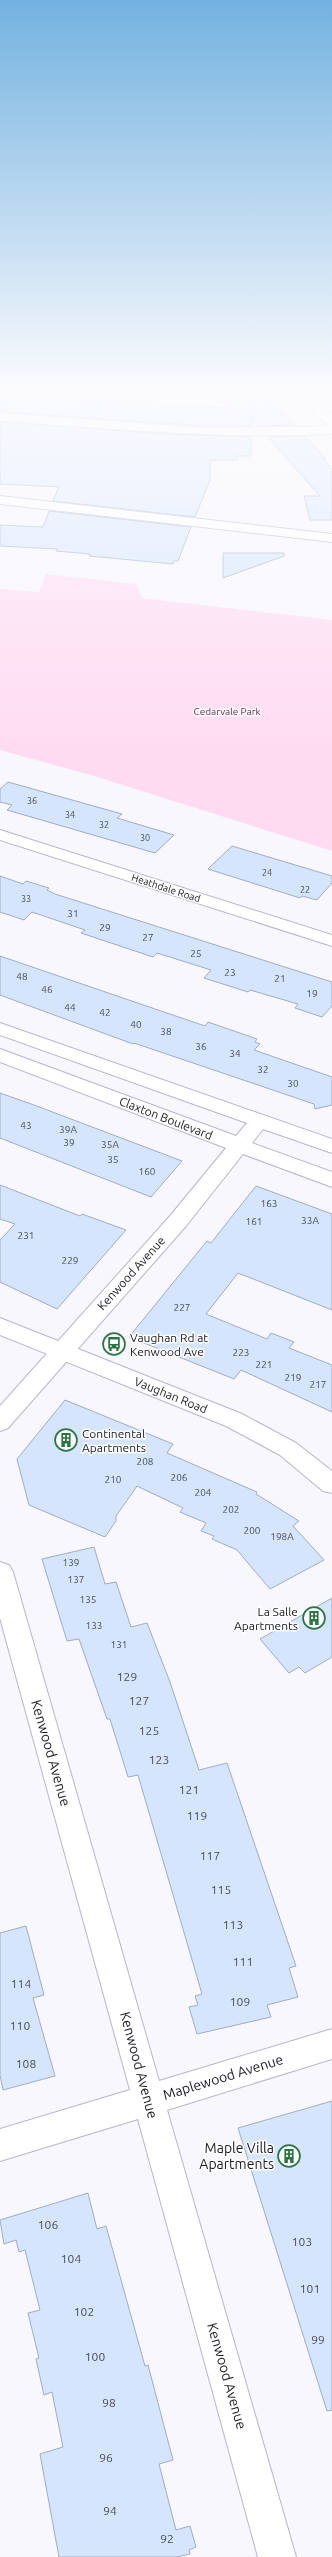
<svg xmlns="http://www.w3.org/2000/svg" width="332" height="2557" font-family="Ubuntu,sans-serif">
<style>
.green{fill:#ffdbf2}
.building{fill:#d5e5fd;stroke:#9fadc3}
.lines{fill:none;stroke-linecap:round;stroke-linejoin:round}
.street-casing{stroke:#b6b6cf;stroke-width:2}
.secondary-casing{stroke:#b6b6cf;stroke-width:2}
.street{fill:#fff;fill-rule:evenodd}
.secondary{fill:#fff;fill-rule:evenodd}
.labels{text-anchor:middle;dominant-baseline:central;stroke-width:3;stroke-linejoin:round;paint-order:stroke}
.far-number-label{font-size:9px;fill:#484c59}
.far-park-label{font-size:10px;fill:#631a51;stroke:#fff}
.far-street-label{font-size:10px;fill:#191922;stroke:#fff}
.number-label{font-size:10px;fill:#484c59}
.street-label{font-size:12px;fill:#191922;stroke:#fff}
.poi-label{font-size:12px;fill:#191922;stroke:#fff;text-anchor:start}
.near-number-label{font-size:12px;fill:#484c59}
.near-street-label{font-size:14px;fill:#191922;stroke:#fff}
.near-poi-label{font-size:14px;fill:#191922;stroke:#fff;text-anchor:end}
</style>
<rect width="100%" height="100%" fill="#f7f7fd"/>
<!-- green -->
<path class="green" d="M46,574L136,584L142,598L332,620V851L94,776L0,750V589L39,592Z"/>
<!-- building -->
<g class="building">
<path d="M213,391L241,394L264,391L294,425L258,426L252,418V426H207L0,412V395L227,408Z"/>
<path d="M0,422L166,434L251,437V456H237V460H210V480L195,517L53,501L59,487L0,484Z"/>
<path d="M305,436L326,459H323L332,469V520H310L304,496H320L268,437Z"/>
<path d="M49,511L191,527L178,561H174L173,564L89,556L90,554L56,551L57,549L0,546V525L43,527Z"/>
<path d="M223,553H284V556L223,578Z"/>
<path d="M8,782L122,814L117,818L174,835L155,853L7,810L12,805L0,802V789Z"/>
<path d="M232,846L332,876V883L317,900L302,896L300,898L208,869Z"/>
<path d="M0,876L23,884L26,881L49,888L47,890L55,894L332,982V1006L322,1017L295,1008L298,1004L250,990L248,992L204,978L211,970L157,953L153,957L81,933L85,930L32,912L24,920L0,912Z"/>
<path d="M0,956L205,1026L208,1022L257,1039L255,1042L260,1044L254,1050L332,1077V1105L315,1109L314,1104L134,1043L133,1044L0,995Z"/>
<path d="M0,1093L34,1105L182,1161L151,1197L0,1138Z"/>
<path d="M0,1185L80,1216L82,1214L126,1230L57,1309L0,1282V1240L15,1224L0,1219Z"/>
<path d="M256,1186L332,1214V1310L238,1273L206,1314L267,1339L271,1333L294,1342L289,1348L332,1365V1412L241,1370L234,1379L129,1337L207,1241L211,1243Z"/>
<path d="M65,1400L173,1444L167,1453L257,1492L256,1494L299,1521L293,1526L324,1560L270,1589L237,1550L212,1539L214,1536L201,1531L206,1523L180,1512L183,1508L137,1486L116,1516V1521L105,1537L29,1505L17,1459Z"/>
<path d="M94,1547L105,1584L116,1582L131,1627L147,1623L170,1682L199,1770L227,1763L296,1966L289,1968L298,1997L267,2005L271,2017L197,2034L189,2007L198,2005L195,1996L202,1994L138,1775L128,1777L110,1719H107L79,1639L67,1641L42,1559Z"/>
<path d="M332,1598V1657L305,1673L299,1667L289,1673L260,1639Z"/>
<path d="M26,1926L44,1995L33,1998L55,2076L3,2090L0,2075V1933Z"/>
<path d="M332,2101V2410L327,2411L238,2128Z"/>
<path d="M88,2193L97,2229L106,2226L145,2366L148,2365L173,2460L159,2464L176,2530L190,2526L196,2547L189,2550L190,2554L177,2557H59L40,2454L63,2447L52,2392L44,2395L36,2359L39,2358L28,2313L40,2310L25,2250L19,2252L16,2240L4,2244L0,2220Z"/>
</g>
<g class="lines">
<!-- street casing -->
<g class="street-casing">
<g id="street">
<path d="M0,413L207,428L332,426V434C221,439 111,429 0,421Z"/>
<path d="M0,496L332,534V542L0,504Z"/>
<path d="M0,830L332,935V946L0,840Z"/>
<path d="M0,1023L332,1139V1153L263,1129L252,1143L332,1172V1187L243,1154L186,1226L8,1428L0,1431V1406L170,1216L226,1148L0,1062V1049L236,1136L247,1123L0,1035Z"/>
<path d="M0,1562L9,1565L13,1572L159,2081L332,2029V2059L167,2110L296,2557H258L138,2119L0,2161V2129L130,2090L0,1618Z"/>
</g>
</g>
<!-- secondary casing -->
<g class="secondary-casing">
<g id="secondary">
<path d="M296,391H309L332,416V427L328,426Z"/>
<path d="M0,1318L242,1414L296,1443L332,1471V1493L323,1491L280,1455L226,1426L0,1335Z"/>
</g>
</g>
<!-- street -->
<use href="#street" class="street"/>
<!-- secondary -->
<use href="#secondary" class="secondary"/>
</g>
<!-- sky -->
<linearGradient id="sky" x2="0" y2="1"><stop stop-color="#73b2e0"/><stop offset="0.52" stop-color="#fbfbfe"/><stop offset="1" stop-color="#fbfbfe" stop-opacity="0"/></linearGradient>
<rect width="332" height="749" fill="url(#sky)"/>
<!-- icons -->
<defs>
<g id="bus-ring" transform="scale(1.15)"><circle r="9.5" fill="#fff" stroke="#2b7543" stroke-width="1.5"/><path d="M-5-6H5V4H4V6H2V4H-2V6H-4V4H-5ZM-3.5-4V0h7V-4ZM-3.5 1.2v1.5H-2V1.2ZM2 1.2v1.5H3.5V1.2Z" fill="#2b7543"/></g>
<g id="building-ring" transform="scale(1.15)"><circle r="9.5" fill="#fff" stroke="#2b7543" stroke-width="1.5"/><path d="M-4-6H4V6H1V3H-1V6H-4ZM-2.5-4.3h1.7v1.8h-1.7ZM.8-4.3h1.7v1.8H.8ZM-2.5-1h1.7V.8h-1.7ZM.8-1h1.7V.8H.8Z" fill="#2b7543"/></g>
</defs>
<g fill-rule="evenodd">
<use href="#bus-ring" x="114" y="1344"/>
<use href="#building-ring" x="66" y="1440"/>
<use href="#building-ring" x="314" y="1618"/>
<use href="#building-ring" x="289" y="2156"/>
</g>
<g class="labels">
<!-- far-number labels -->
<g class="far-number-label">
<text x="32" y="801">36</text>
<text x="70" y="815">34</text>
<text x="104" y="825">32</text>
<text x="145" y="838">30</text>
<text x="267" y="873">24</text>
<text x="305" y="890">22</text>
<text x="26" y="899">33</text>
</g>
<!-- far-park labels -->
<g class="far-park-label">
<text x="227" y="711">Cedarvale Park</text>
</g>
<!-- far-street labels -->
<g class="far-street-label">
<text transform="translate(166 888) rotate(18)">Heathdale Road</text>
</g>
<!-- number labels -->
<g class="number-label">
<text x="73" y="913">31</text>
<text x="105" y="927">29</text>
<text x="148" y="937">27</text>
<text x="196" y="953">25</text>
<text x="230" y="972">23</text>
<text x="22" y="976">48</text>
<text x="280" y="978">21</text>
<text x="47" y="989">46</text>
<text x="312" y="993">19</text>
<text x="70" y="1007">44</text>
<text x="105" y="1012">42</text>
<text x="136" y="1024">40</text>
<text x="166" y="1031">38</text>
<text x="201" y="1046">36</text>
<text x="235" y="1053">34</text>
<text x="263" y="1069">32</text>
<text x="293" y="1083">30</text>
<text x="26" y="1125">43</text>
<text x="68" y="1129">39A</text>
<text x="69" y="1142">39</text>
<text x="110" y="1144">35A</text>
<text x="113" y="1159">35</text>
<text x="147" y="1171">160</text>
<text x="269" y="1203">163</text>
<text x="310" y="1220">33A</text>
<text x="254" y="1221">161</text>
<text x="26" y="1235">231</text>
<text x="70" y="1260">229</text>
<text x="182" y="1307">227</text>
<text x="241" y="1352">223</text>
<text x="264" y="1364">221</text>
<text x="293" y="1377">219</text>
<text x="318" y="1384">217</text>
<text x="145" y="1461">208</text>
<text x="179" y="1477">206</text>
<text x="113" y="1479">210</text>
<text x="203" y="1492">204</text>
<text x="231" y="1509">202</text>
<text x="252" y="1530">200</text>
<text x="282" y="1536">198A</text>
<text x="71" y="1562">139</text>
<text x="76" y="1579">137</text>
<text x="88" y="1599">135</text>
<text x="94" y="1625">133</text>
<text x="119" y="1644">131</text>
</g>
<!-- street labels -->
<g class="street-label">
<text transform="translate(166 1118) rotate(21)">Claxton Boulevard</text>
<text transform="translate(131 1273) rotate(-48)">Kenwood Avenue</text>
<text transform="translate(171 1395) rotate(22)">Vaughan Road</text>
</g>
<!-- poi labels -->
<g class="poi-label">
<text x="130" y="1337">Vaughan Rd at<tspan x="130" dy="14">Kenwood Ave</tspan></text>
<text x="82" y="1433">Continental<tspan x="82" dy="14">Apartments</tspan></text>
<text x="298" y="1611" text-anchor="end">La Salle<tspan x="298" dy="14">Apartments</tspan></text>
</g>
<!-- near-number labels -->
<g class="near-number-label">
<text x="127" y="1676">129</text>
<text x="139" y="1700">127</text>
<text x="149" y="1730">125</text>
<text x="159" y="1759">123</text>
<text x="189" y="1789">121</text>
<text x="197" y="1815">119</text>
<text x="210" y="1855">117</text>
<text x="221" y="1889">115</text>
<text x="233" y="1924">113</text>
<text x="243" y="1961">111</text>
<text x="21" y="1983">114</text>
<text x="240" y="2001">109</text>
<text x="20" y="2025">110</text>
<text x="26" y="2063">108</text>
<text x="48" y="2224">106</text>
<text x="302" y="2241">103</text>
<text x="71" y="2258">104</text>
<text x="310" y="2288">101</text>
<text x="84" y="2311">102</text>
<text x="318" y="2339">99</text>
<text x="95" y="2356">100</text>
<text x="109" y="2402">98</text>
<text x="106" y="2457">96</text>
<text x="110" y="2510">94</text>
<text x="167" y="2538">92</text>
</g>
<!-- near-street labels -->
<g class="near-street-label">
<text transform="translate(51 1753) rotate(74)">Kenwood Avenue</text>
<text transform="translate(139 2065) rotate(75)">Kenwood Avenue</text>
<text transform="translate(223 2077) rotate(-17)">Maplewood Avenue</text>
<text transform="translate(227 2376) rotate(74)">Kenwood Avenue</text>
</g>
<!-- near-poi labels -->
<g class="near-poi-label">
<text x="274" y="2148">Maple Villa<tspan x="274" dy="16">Apartments</tspan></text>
</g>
</g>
</svg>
